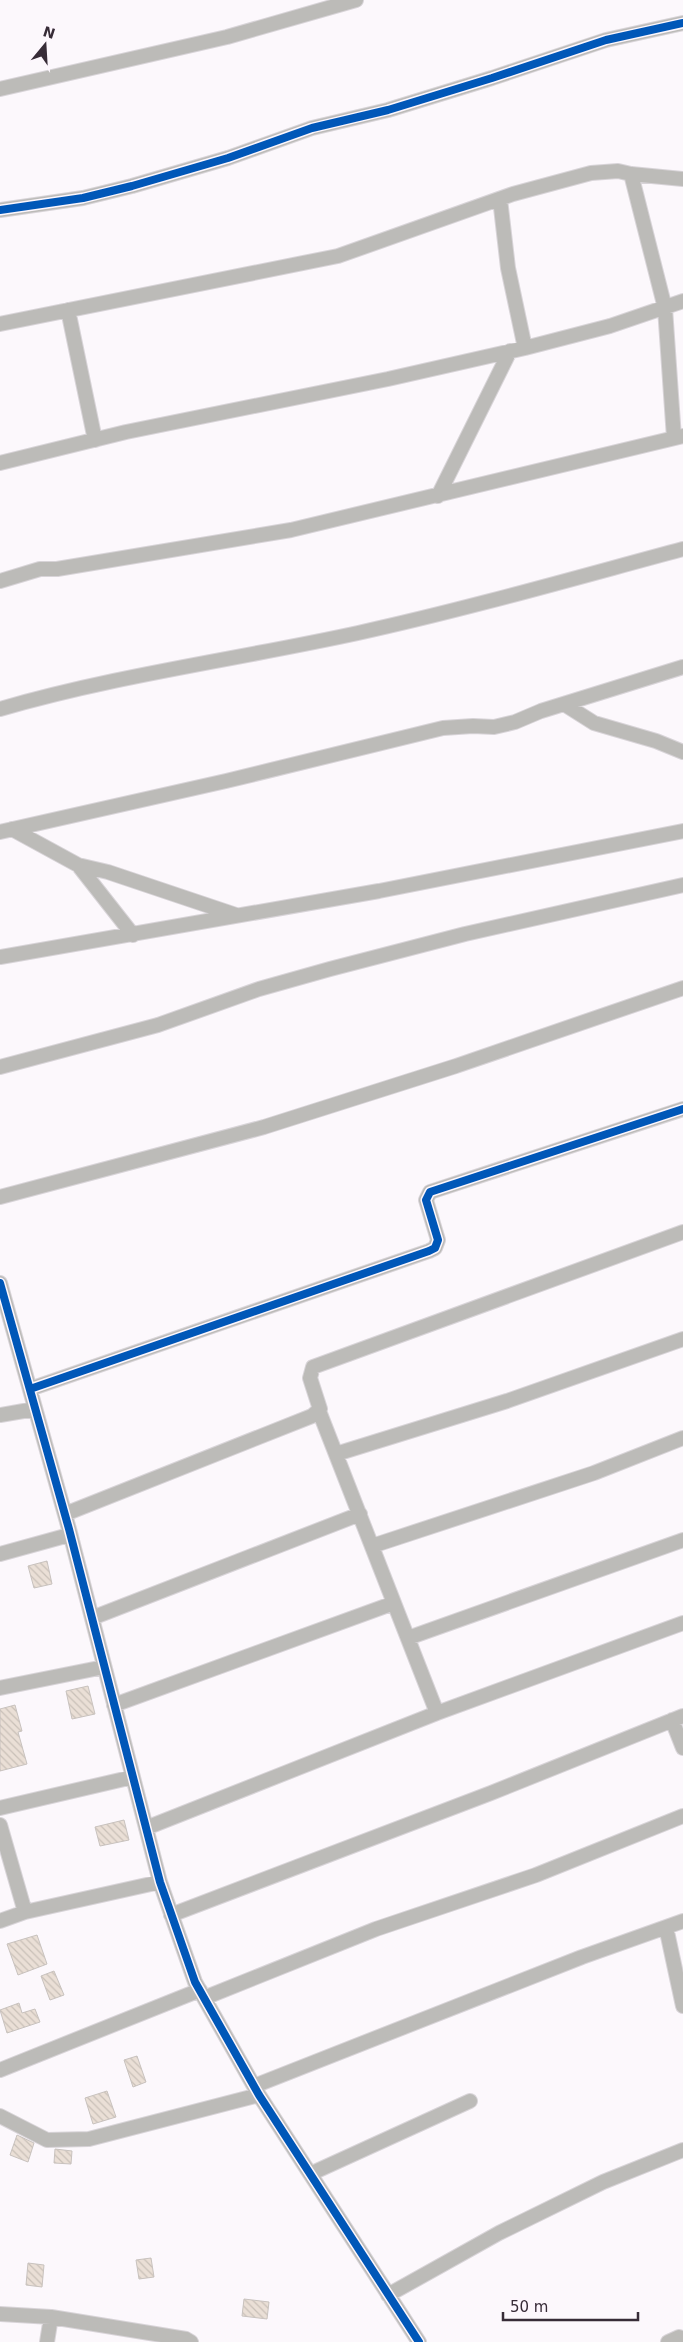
<svg xmlns="http://www.w3.org/2000/svg" width="683" height="2342" font-family="'DejaVu Sans',sans-serif">
	<defs>
		<pattern id="building-back-hatch" width="6" height="6" patternUnits="userSpaceOnUse" patternTransform="scale(1.25)"><rect width="6" height="6" fill="#eadfd6"/><path d="M-1 5l2 2M0 0l6 6M5-1l2 2" fill="none" stroke="#c9c0b8"/></pattern>
	</defs>
	<rect width="100%" height="100%" fill="#fcf8fc"/>
	<path fill="url(#building-back-hatch)" stroke="#c8c2be" d="M47,1561L52,1584L34,1588L28,1566Z
		M88,1686L95,1714L72,1719L66,1691Z
		M15,1705L22,1731L18,1732L27,1764L0,1771V1709Z
		M124,1820L129,1840L100,1846L95,1827Z
		M37,1935L47,1964L18,1975L7,1944Z
		M54,1971L64,1995L50,2000L41,1976Z
		M19,2003L22,2013L35,2009L40,2022L7,2033L0,2010Z
		M137,2056L146,2082L133,2087L124,2060Z
		M107,2091L116,2117L93,2124L85,2098Z
		M17,2135L34,2143L28,2162L10,2155Z
		M55,2149L72,2151L71,2164L54,2163Z
		M151,2258L154,2277L139,2279L136,2260Z
		M28,2263L44,2265L42,2287L26,2285Z
		M244,2299L269,2302L267,2319L242,2316Z"/>
	<g fill="none" stroke-linecap="round" stroke-linejoin="round">
		<defs>
			<path id="minor" d="M0,89L227,37L356,0
				M631,174L665,308L674,438
				M500,199L508,268L525,348
				M0,210L83,198L132,186L228,158L312,128L388,110L492,78L606,40L683,23
				M68,310L95,440
				M0,324L338,256L513,194L591,173L618,171L631,174L683,179
				M0,463L126,432L388,379L525,348L610,326L683,301
				M438,496L510,351
				M0,581L40,569H57L291,530L683,436
				M564,704L594,723L656,741L683,752
				M0,709C117,675 239,659 358,633C467,609 575,578 683,549
				M12,829L78,865L108,872L236,915
				M0,832L226,781L443,728L473,726L494,727L515,722L541,711L683,667
				M78,865L133,935
				M0,957L379,891L683,831
				M0,1067L158,1025L259,989L330,969L465,934L683,885
				M0,1197L264,1127L456,1066L683,988
				M0,1283L69,1529L160,1882L195,1982L259,2095L419,2342
				M30,1389L429,1251L435,1248L438,1240L426,1200L430,1192L683,1109
				M319,1411L437,1713
				M0,1415L35,1409
				M336,1454L507,1401L683,1339
				M65,1514L312,1416L320,1409L310,1378L313,1367L683,1232
				M372,1546L594,1473L683,1438
				M0,1554L69,1535
				M92,1618L360,1514
				M408,1638L683,1540
				M0,1688L104,1667
				M114,1705L394,1603
				M672,1720L683,1748
				M0,1808L133,1777
				M0,1825L25,1912
				M146,1828L437,1713L683,1623
				M171,1915L491,1793L683,1716
				M0,1921L25,1912L160,1882
				M666,1927L683,2006
				M204,1998L376,1929L536,1875L683,1816
				M0,2070L200,1990
				M254,2086L582,1957L683,1921
				M0,2116L47,2140L89,2139L259,2095
				M310,2174L470,2101
				M388,2295L499,2233L603,2182L683,2150
				M0,2314L51,2317L186,2339L191,2342
				M47,2342L51,2317
				M668,2342L679,2337"/>
		</defs>
		<use href="#minor" stroke="#d8d4d8" stroke-width="16"/>
		<use href="#minor" stroke="#bcbbb8" stroke-width="14"/>
		<defs>
			<path id="cycleway" d="M0,210L83,198L132,186L228,158L312,128L388,110L492,78L606,40L683,23
				M0,1283L69,1529L160,1882L195,1982L259,2095L419,2342
				M30,1389L429,1251L435,1248L438,1240L426,1200L430,1192L683,1109"/>
		</defs>
		<use href="#cycleway" stroke="#fdf7fd" stroke-width="11"/>
		<use href="#cycleway" stroke="#0057b8" stroke-width="8"/>
	</g>
	<g transform="translate(45 45) rotate(18)" stroke="#fdf7fd" stroke-width="4" paint-order="stroke">
	<path d="M0-4L9 19L0 12L-9 19Z" fill="#372c37"/>
	<text y="-8" font-size="14" font-weight="bold" text-anchor="middle" fill="#372c37">N</text>
	</g>
	<path d="M503 2312v8h135v-8" fill="none" stroke="#372c37" stroke-width="2.5"/>
	<text x="510" y="2312" font-size="15" fill="#372c37" stroke="#fdf7fd" stroke-width="4" paint-order="stroke">50 m</text>
</svg>
